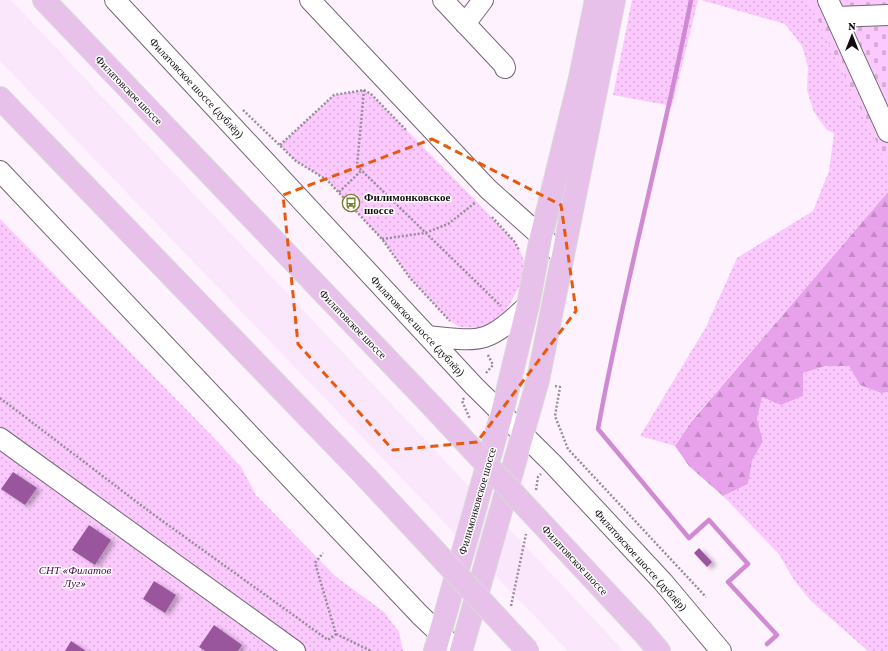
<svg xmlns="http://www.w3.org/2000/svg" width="888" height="651" font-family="'Crimson Pro',serif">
	<defs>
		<pattern id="grass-dots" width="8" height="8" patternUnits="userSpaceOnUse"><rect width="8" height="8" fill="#fbc9fd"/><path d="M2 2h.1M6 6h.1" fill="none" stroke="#d6abd8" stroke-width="1.8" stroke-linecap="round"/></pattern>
		<pattern id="forest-firs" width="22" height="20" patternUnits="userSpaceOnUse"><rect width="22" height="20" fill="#e8a1eb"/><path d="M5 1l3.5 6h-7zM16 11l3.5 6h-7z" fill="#c689c8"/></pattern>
		<pattern id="cemetery-stones" width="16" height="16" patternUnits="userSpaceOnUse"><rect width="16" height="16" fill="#fbc9fd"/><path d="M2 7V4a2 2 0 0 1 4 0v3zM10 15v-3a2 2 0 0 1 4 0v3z" fill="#d6abd8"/></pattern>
		<filter id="shadow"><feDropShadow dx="4.5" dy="2.5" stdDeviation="2" flood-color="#0004"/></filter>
	</defs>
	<rect width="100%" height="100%" fill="#fef2fe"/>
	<path fill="#fbe7fb" d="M0,0H11L624,651H568L0,61Z"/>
	<path fill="url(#grass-dots)" d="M632,0H698L672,106L613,95Z
		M701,0H808L888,166V192L691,421L675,446L640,436L706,327L737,258L813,211L829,171L834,133L827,130L814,112L807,90L808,67L802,46L785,24Z
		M364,90L371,94L476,201L514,241L520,251L524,261L520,285L506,311L494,323L479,328L459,327L450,321L410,278L382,239L327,180L296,161L280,145L334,95Z
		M0,219L216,440L241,467L256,495L335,576L384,612L399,632L403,651H0Z
		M827,366H849L860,385L881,393L888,392V651H868L810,600L794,580L779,554L723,496L748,484L752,461L763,441L757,419L762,396L781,405L803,396V373Z"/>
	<path fill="url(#forest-firs)" d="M888,192V392L881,393L860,385L849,366H826L803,373V396L781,405L762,397L757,419L763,441L752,461L748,484L723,496L689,466L675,446L691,422Z"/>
	<path fill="url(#cemetery-stones)" d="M808,0H888V166Z"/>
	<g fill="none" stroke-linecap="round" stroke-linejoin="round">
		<path stroke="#d08ad3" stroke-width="4.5" d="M691,0C663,144 624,285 598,429L689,538L709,520L748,564L728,582L777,635L767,644"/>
	</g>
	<path fill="#99579d" filter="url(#shadow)" d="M13,472L37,488L25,505L1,489Z
		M89,525L111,540L95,565L72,550Z
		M699,548L712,562L707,567L694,553Z
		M154,581L176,595L165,613L143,599Z
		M214,625L242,645L238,651H205L199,647Z
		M71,641L86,651H65Z"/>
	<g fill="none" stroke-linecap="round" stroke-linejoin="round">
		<defs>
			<path id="minor" d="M115,0L474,386L552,463L663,582L721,651
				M310,0L488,189L562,255
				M443,0L504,65L505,68
				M828,0L888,132
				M836,17L888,15
				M465,24L483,0
				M0,171L420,615L458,651
				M428,336C483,342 487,344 528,305
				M0,438L295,651"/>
			<path id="major" d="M44,0L432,406
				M0,98L367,478
				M642,631L659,651
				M435,651L502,413L528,305L541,237L580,78L596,0
				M461,651L538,380L614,0"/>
		</defs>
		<use href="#minor" stroke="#736773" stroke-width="22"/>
		<use href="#major" stroke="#d9d8d9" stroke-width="24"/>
		<path stroke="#978e97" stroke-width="2.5" stroke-dasharray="2 2" stroke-linecap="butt" d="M364,90L357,166L501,306
			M243,110L296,161L327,180L382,239L410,278L450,321
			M280,145L334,95L364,90L371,94L407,131
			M339,192L362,170
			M492,217L514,241L519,250
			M382,239L425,233L448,224L476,202
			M486,373L493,365L487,353
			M555,386L560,387L555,416L568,449L706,597
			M0,398L150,512L328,640L336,634L315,563L323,553
			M464,398L462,401L470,419
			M536,490L538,477L541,474
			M511,606L526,534
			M336,634L371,651"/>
		<use href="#minor" stroke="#fff" stroke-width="20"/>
		<use href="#major" stroke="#e8c1ea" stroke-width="22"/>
		<defs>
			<path id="major-bridge" d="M432,406L642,631
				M367,478L528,651"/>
		</defs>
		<use href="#major-bridge" stroke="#d9d8d9" stroke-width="24" stroke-linecap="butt"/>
		<use href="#major-bridge" stroke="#e8c1ea" stroke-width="22"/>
	</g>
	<path fill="none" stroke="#e8590c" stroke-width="3" stroke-dasharray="8 5" stroke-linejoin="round" d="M432,139L561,205L576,311L477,442L393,450L298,344L283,195Z"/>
	<defs>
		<symbol id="bus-ring" viewBox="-11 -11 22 22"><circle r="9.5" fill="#fff" stroke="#757e2a" stroke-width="1.5"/><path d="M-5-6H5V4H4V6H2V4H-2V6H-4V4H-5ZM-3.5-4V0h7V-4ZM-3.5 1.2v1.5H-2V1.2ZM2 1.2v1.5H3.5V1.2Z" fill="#757e2a"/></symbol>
	</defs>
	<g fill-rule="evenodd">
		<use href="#bus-ring" x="341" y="193" width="20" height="20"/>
	</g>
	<g text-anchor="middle" stroke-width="3" stroke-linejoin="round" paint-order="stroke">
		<g font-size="11" fill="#110c11" stroke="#fff">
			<text transform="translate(197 88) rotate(47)" y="4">Филатовское шоссе (дублёр)</text>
			<text transform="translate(129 90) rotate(46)" y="4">Филатовское шоссе</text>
			<text transform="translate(353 324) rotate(46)" y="4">Филатовское шоссе</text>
			<text transform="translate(418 326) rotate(47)" y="4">Филатовское шоссе (дублёр)</text>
			<text transform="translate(477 501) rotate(-74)" y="4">Филимонковское шоссе</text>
			<text transform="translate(575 560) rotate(47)" y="4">Филатовское шоссе</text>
			<text transform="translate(641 560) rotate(48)" y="4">Филатовское шоссе (дублёр)</text>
		</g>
		<g font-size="11" font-weight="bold" fill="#110c11" stroke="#fff" text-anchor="start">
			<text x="364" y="201">Филимонковское<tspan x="364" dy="13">шоссе</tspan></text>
		</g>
		<g font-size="11" font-style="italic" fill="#49084e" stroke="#fff">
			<text x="75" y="574">СНТ «Филатов<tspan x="75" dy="13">Луг»</tspan></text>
		</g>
	</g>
	<g transform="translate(852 36)" stroke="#ffffff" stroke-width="3" paint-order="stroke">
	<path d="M0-3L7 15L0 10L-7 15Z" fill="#110c11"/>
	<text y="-6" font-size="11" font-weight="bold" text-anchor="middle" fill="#110c11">N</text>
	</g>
</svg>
